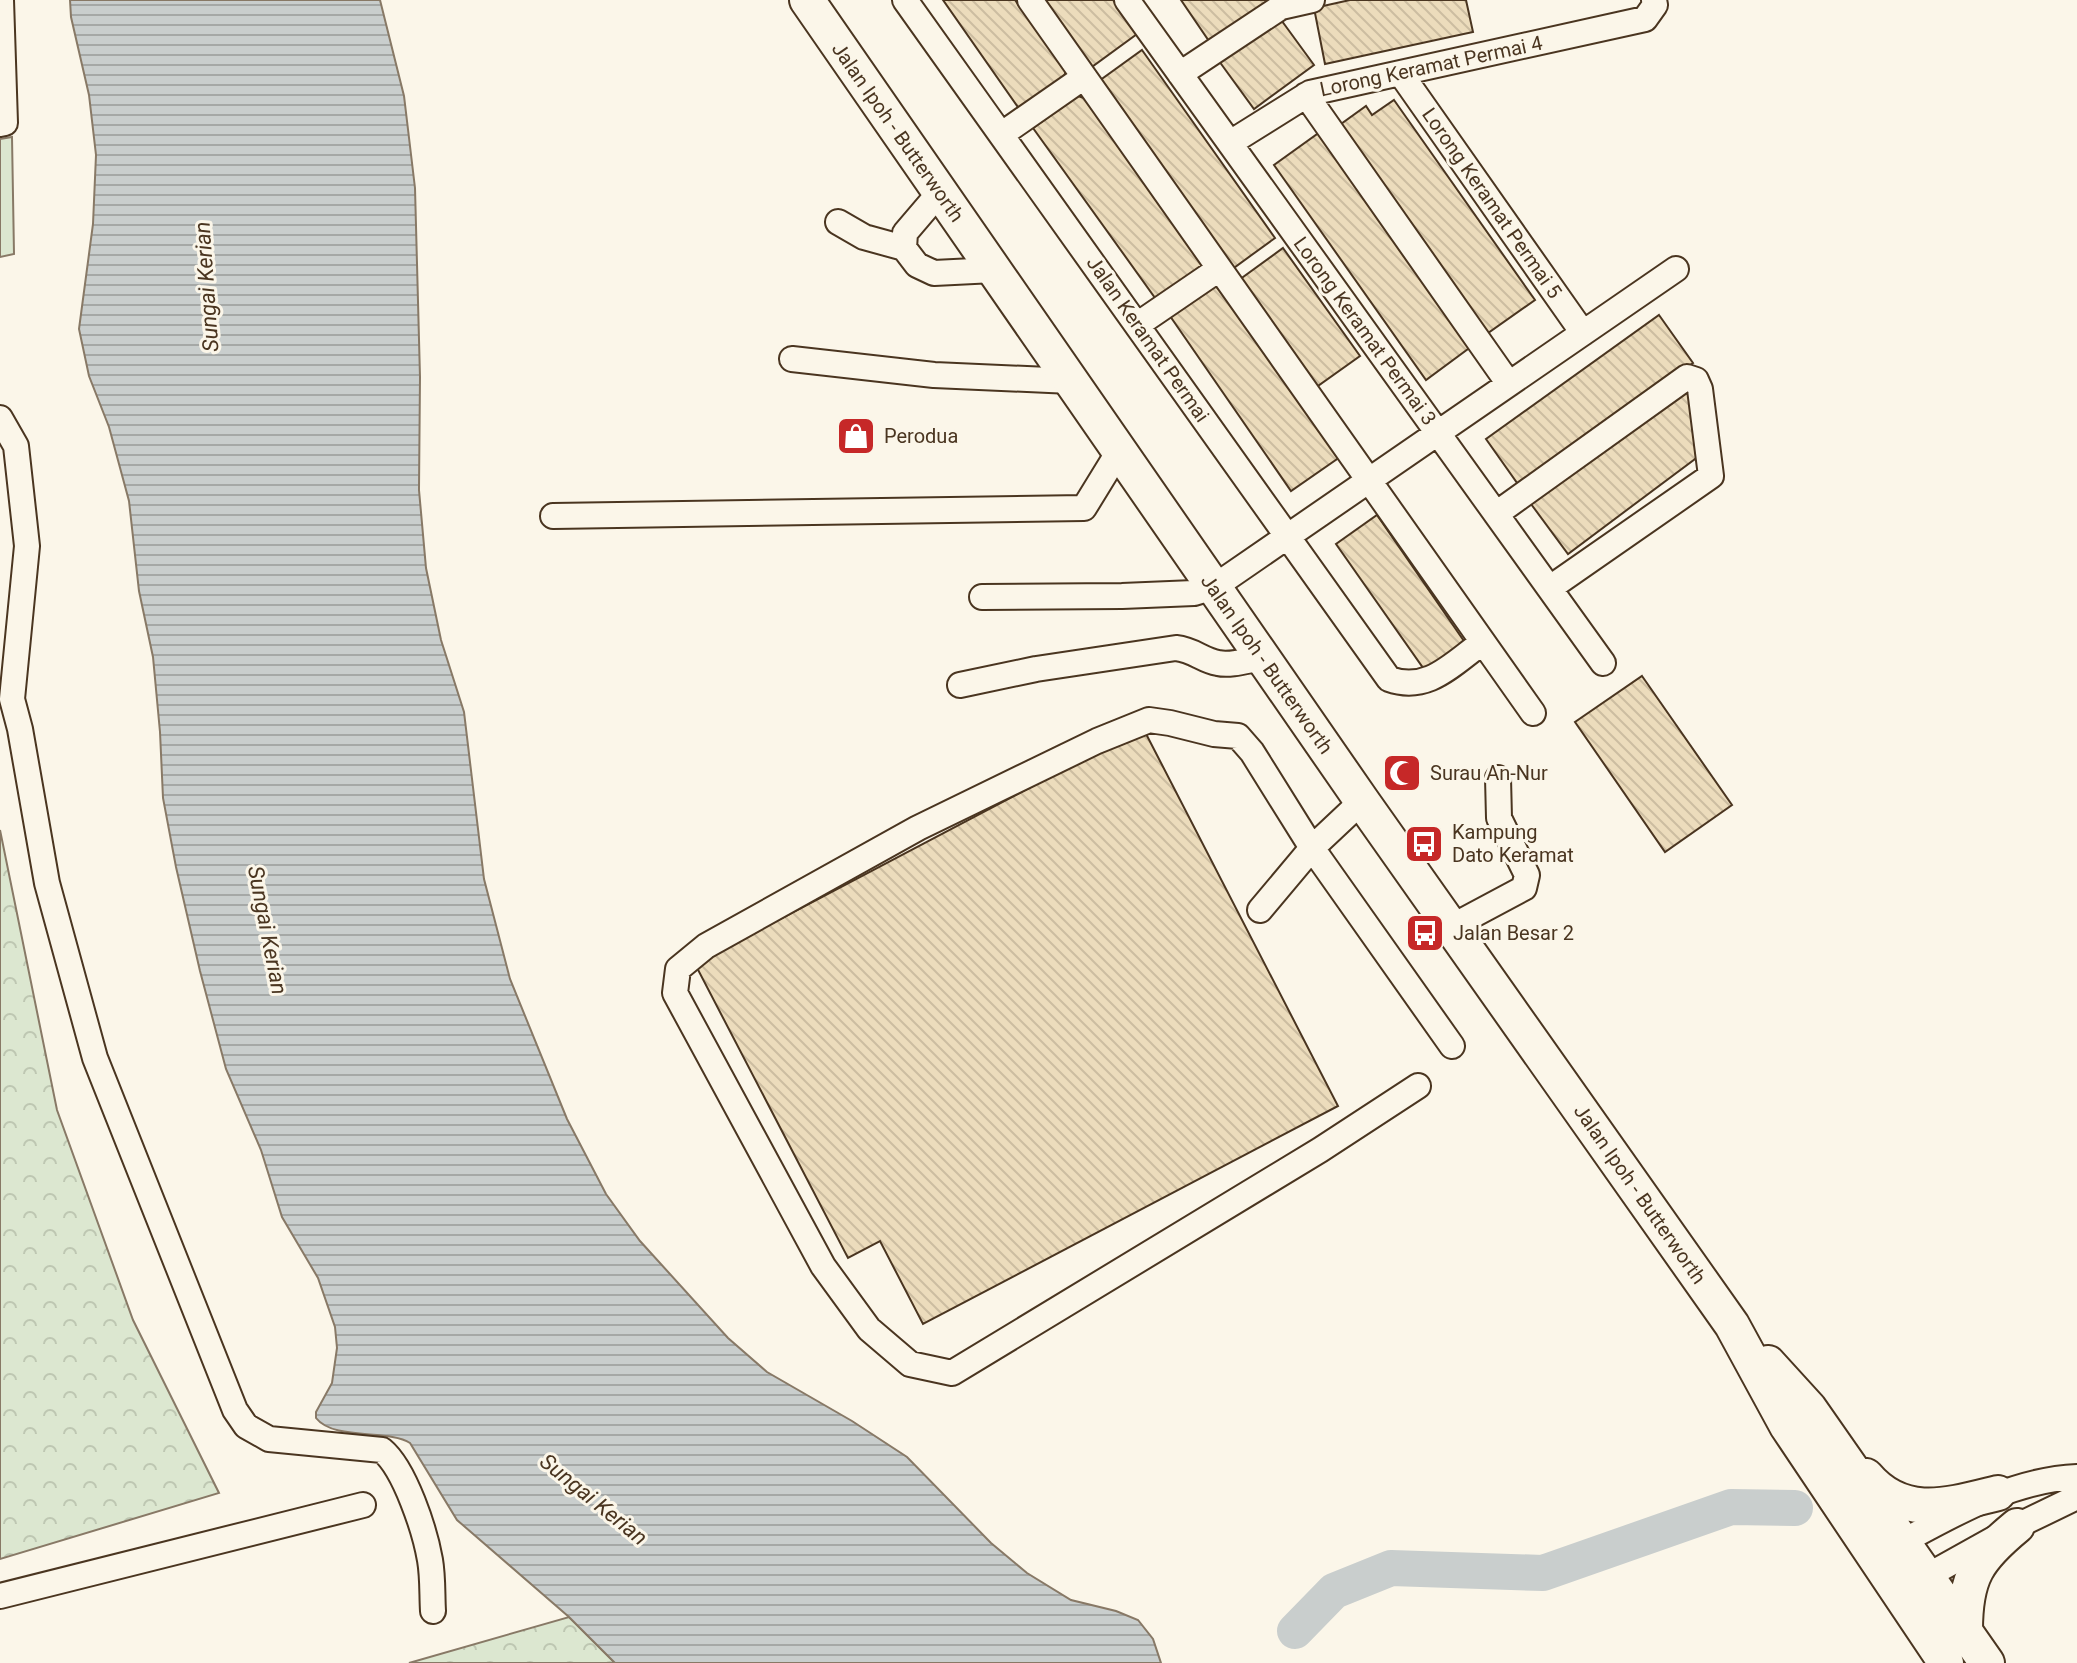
<svg xmlns="http://www.w3.org/2000/svg" width="2077" height="1663" font-family="Roboto,sans-serif">
	<defs>
		<pattern id="forest-crowns" width="20" height="18" patternUnits="userSpaceOnUse" patternTransform="scale(2)"><rect width="20" height="18" fill="#dce7d0"/><path d="M2 6a3 3 0 1 1 6 0M12 15a3 3 0 1 1 6 0" fill="none" stroke="#bec7b2"/></pattern>
		<pattern id="water-rules" width="6" height="5" patternUnits="userSpaceOnUse" patternTransform="scale(2)"><rect width="6" height="5" fill="#c9cecd"/><path d="M0 2.5h6" fill="none" stroke="#a5a8a6"/></pattern>
		<pattern id="building-back-hatch" width="6" height="6" patternUnits="userSpaceOnUse" patternTransform="scale(2)"><rect width="6" height="6" fill="#ecdcbc"/><path d="M-1 5l2 2M0 0l6 6M5-1l2 2" fill="none" stroke="#ccbda1"/></pattern>
	</defs>
	<rect width="100%" height="100%" fill="#fbf6e9"/>
	<path fill="#dce7d0" stroke="#887966" stroke-width="2" d="M12,137L14,254L0,257V139Z"/>
	<path fill="url(#forest-crowns)" stroke="#887966" stroke-width="2" d="M0,830L57,1110L133,1320L219,1493L0,1559Z
		M569,1617L615,1663H409Z"/>
	<path fill="url(#water-rules)" stroke="#887966" stroke-width="2" d="M70,0H380L404,96L415,188L420,377L419,490L426,568L441,640L464,712L484,879L510,979L567,1119L606,1194L640,1241L728,1338L767,1372L852,1421L907,1457L991,1543L1027,1573L1071,1600L1116,1611L1138,1620L1153,1639L1161,1663H615L569,1617L457,1520L410,1443C389,1429 334,1441 316,1418V1412L332,1383L337,1348L335,1327L318,1278L282,1217L261,1150L226,1069L200,971L176,867L163,798L160,732L153,657L139,591L129,501L109,427L89,376L79,329L93,224L96,155L89,95L71,17Z"/>
	<g fill="none" stroke-linecap="round" stroke-linejoin="round">
		<path stroke="#c9cecd" stroke-width="36" d="M1295,1631L1334,1591L1391,1568L1543,1573L1731,1507L1795,1508"/>
	</g>
	<path fill="url(#building-back-hatch)" stroke="#4a3520" stroke-width="2" d="M943,0H1015L1066,71L1063,79L1020,110Z
		M1040,0H1113L1137,34L1089,69Z
		M1181,0H1274L1211,44Z
		M1350,0H1466L1473,32L1325,64L1314,8Z
		M1279,17L1314,65L1254,109L1219,61Z
		M1142,50L1275,238L1231,270L1099,81Z
		M1078,96L1090,100L1203,260L1200,271L1158,302L1033,128Z
		M1394,100L1535,300L1488,333L1341,124L1366,106L1372,115Z
		M1320,132L1472,346L1426,380L1274,165Z
		M1283,248L1360,356L1315,388L1239,280Z
		M1212,286L1223,289L1340,457L1291,491L1170,316Z
		M1659,315L1693,363L1520,487L1486,439Z
		M1689,389L1699,456L1568,554L1531,504Z
		M1377,515L1466,644L1426,672L1336,544Z
		M1642,676L1732,805L1665,852L1575,722Z
		M1143,728L1338,1106L923,1324L880,1241L848,1258L695,964Z"/>
	<g fill="none" stroke-linecap="round" stroke-linejoin="round">
		<defs>
			<path id="minor" d="M905,0L1389,679C1428,693 1452,664 1483,642
				M1030,0L1533,713
				M1127,0L1603,663
				M1180,74L1281,7L1312,0
				M1401,74L1583,333
				M1306,95L1509,384
				M0,124L5,123L1,0
				M1002,134L1084,77
				M1230,143L1310,93L1645,19L1655,5L1654,0
				M940,192L905,233L904,248L917,265L934,273L994,270
				M838,222L864,237L904,248
				M1137,325L1219,269
				M792,359L934,375L1071,381
				M0,418L16,446L27,546L12,699L20,729L47,883L95,1058L235,1410L246,1426L269,1439L382,1450C405,1469 425,1531 430,1560C433,1577 432,1595 433,1611
				M1496,514L1687,377L1696,380L1700,389L1711,476L1550,588
				M553,516L1084,508L1119,451
				M982,597L1122,596L1194,593L1214,587L1676,269
				M960,685L1036,669L1176,648C1194,650 1202,660 1218,663C1231,666 1249,660 1263,658
				M1260,910L1312,848L1362,801
				M1451,927L1524,888L1527,875L1499,818L1498,778
				M1418,1086L1320,1150L952,1373L910,1364L869,1329L823,1266L675,993L678,969L706,946L918,828L1097,741L1149,720L1170,723L1214,734L1238,736L1252,752L1312,848L1452,1046
				M1889,1549C1949,1517 2008,1480 2077,1477
				M1913,1584L2017,1526L2077,1497
				M0,1596L363,1505"/>
			<path id="highway" d="M807,0L1362,801L1732,1325L1787,1426L1946,1663
				M1768,1363L1809,1408L1987,1663
				M1866,1476C1903,1520 1949,1505 1998,1493
				M1965,1630C1965,1577 1977,1559 2017,1526"/>
		</defs>
		<use href="#minor" stroke="#4a3520" stroke-width="28"/>
		<use href="#highway" stroke="#4a3520" stroke-width="38"/>
		<use href="#minor" stroke="#fbf6e9" stroke-width="24"/>
		<use href="#highway" stroke="#fbf6e9" stroke-width="34"/>
	</g>
	<defs>
		<symbol id="shop-square" viewBox="-11 -11 22 22"><rect x="-9" y="-9" width="18" height="18" rx="4" fill="#c62828" stroke="#fbf6e9"/><path d="M-5-2.5h2.3a2.7 3.5 0 0 1 5.4 0H5L5.5 6h-11ZM-1.5-2.5h3a1.5 2.3 0 0 0-3 0Z" fill="#fff"/></symbol>
		<symbol id="mosque-square" viewBox="-11 -11 22 22"><rect x="-9" y="-9" width="18" height="18" rx="4" fill="#c62828" stroke="#fbf6e9"/><path d="M3.5-4.9A6 6 0 1 0 3.5 4.9A5 5 0 1 1 3.5-4.9Z" fill="#fff"/></symbol>
		<symbol id="bus-square" viewBox="-11 -11 22 22"><rect x="-9" y="-9" width="18" height="18" rx="4" fill="#c62828" stroke="#fbf6e9"/><path d="M-5-6H5V4H4V6H2V4H-2V6H-4V4H-5ZM-3.5-4V0h7V-4ZM-3.5 1.2v1.5H-2V1.2ZM2 1.2v1.5H3.5V1.2Z" fill="#fff"/></symbol>
	</defs>
	<g fill-rule="evenodd">
		<use href="#shop-square" x="834" y="414" width="44" height="44"/>
		<use href="#mosque-square" x="1380" y="751" width="44" height="44"/>
		<use href="#bus-square" x="1402" y="822" width="44" height="44"/>
		<use href="#bus-square" x="1403" y="911" width="44" height="44"/>
	</g>
	<g text-anchor="middle" stroke-width="6" stroke-linejoin="round" paint-order="stroke">
		<g font-size="20" fill="#4a3520" stroke="#fbf6e9">
			<text transform="translate(1431 66) rotate(-12)" y="7">Lorong Keramat Permai 4</text>
			<text transform="translate(898 132) rotate(55)" y="7">Jalan Ipoh - Butterworth</text>
			<text transform="translate(1492 203) rotate(55)" y="7">Lorong Keramat Permai 5</text>
			<text transform="translate(1365 331) rotate(54)" y="7">Lorong Keramat Permai 3</text>
			<text transform="translate(1148 339) rotate(55)" y="7">Jalan Keramat Permai</text>
			<text transform="translate(1267 664) rotate(55)" y="7">Jalan Ipoh - Butterworth</text>
			<text transform="translate(1640 1194) rotate(55)" y="7">Jalan Ipoh - Butterworth</text>
		</g>
		<g font-size="20" fill="#4a3520" stroke="#fbf6e9" text-anchor="start">
			<text x="884" y="443">Perodua</text>
			<text x="1430" y="780">Surau An-Nur</text>
			<text x="1452" y="839">Kampung<tspan x="1452" dy="23">Dato Keramat</tspan></text>
			<text x="1453" y="940">Jalan Besar 2</text>
		</g>
		<g font-size="22" font-style="italic" fill="#4a3520" stroke="#fbf6e9">
			<text transform="translate(206 287) rotate(-94)" y="8">Sungai Kerian</text>
			<text transform="translate(268 930) rotate(79)" y="8">Sungai Kerian</text>
			<text transform="translate(594 1499) rotate(39)" y="8">Sungai Kerian</text>
		</g>
	</g>
</svg>
